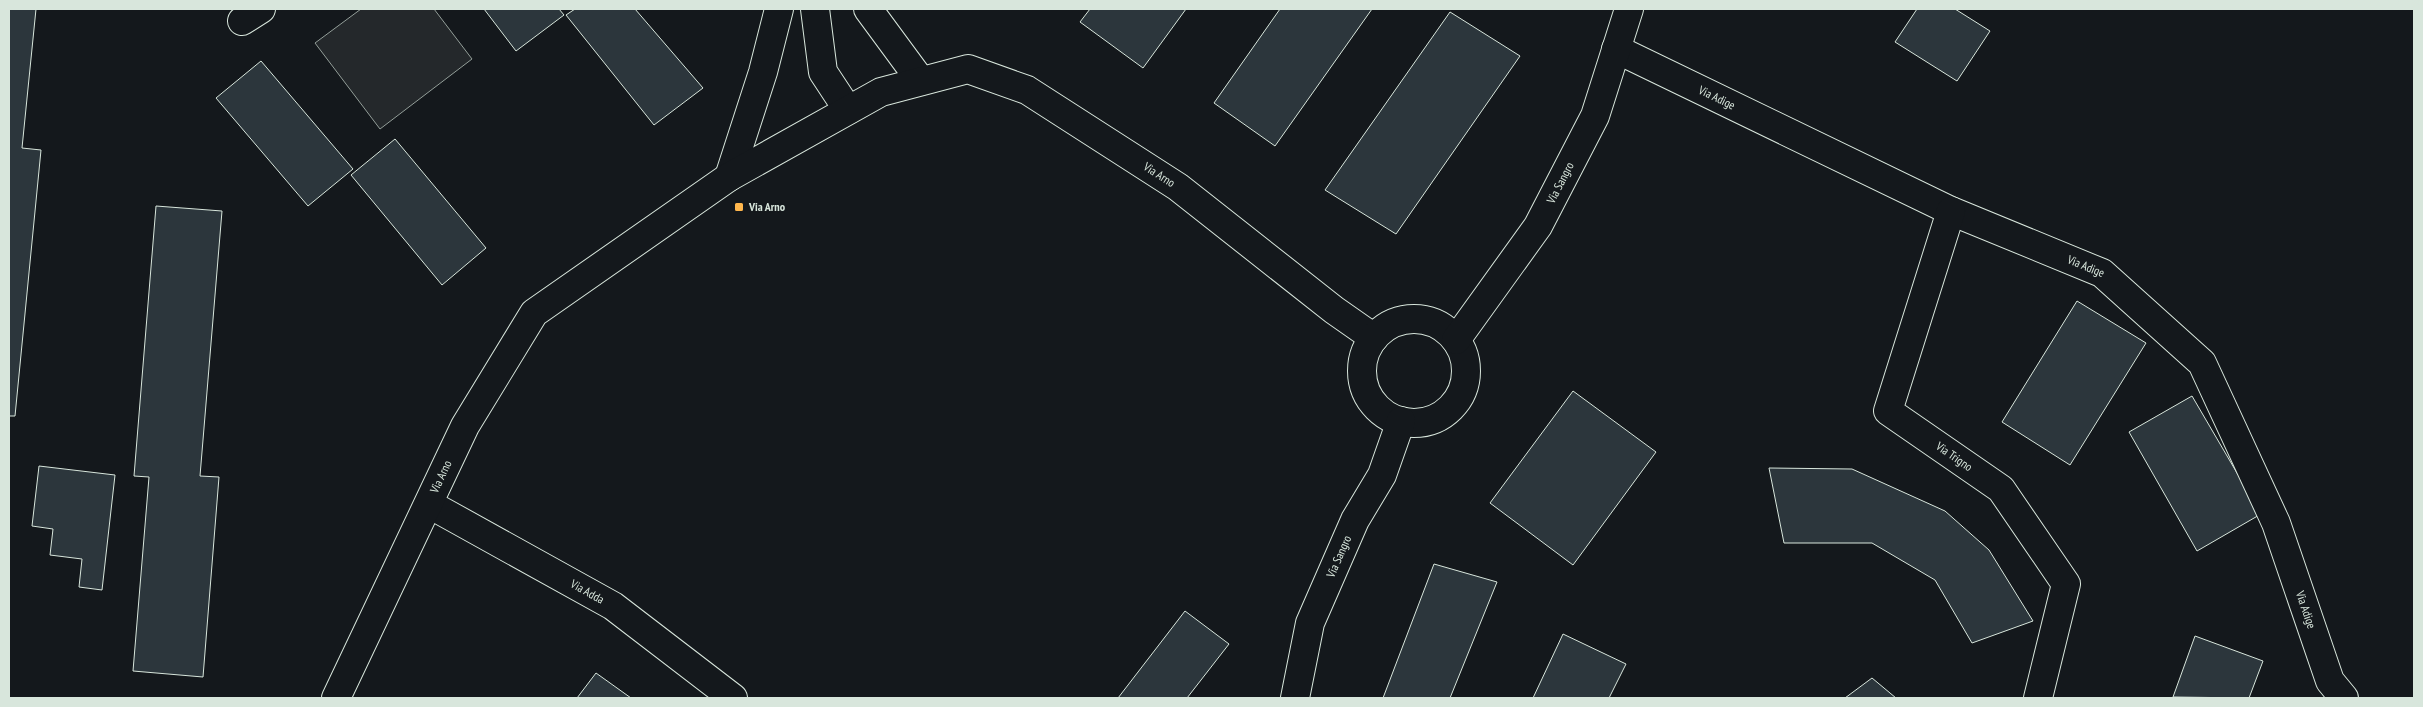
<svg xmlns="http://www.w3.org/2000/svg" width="2423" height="707" font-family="'PT Sans Narrow',sans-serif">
	<rect width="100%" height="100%" fill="#14181c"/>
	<path fill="#24282b" stroke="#939e99" d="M361,9H434L472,59L380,129L315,43Z"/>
	<path fill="#2c363c" stroke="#d8e6dc" d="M9,9H36L22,148L41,150L15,416H9Z
		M484,9H559L564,15L516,51Z
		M575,9H635L703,88L654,125L566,15Z
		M1090,9H1186L1143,68L1080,22Z
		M1280,9H1372L1275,146L1214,103Z
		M1917,9H1955L1990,31L1957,81L1895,42Z
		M1450,12L1520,56L1396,234L1325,190Z
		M261,61L353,169L308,206L216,98Z
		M395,139L486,248L442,285L351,175Z
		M156,206L222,211L200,476L219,477L203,677L133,671L149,477L134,476Z
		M2077,301L2146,343L2070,465L2002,422Z
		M1573,391L1656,452L1573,565L1490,503Z
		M2192,396L2261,514L2197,551L2129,432Z
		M39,466L115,475L102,590L79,587L82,559L50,555L53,529L32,526Z
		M1769,468L1852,469L1945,511L1989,550L2033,621L1972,643L1935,580L1872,543H1784Z
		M1434,564L1497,582L1450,698H1383Z
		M1185,611L1229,644L1187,698H1118Z
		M1563,634L1626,664L1609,698H1533Z
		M2195,636L2263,661L2249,698L2173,697Z
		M596,673L631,698H577Z
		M1872,678L1896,698H1845Z"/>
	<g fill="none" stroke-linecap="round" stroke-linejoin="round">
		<defs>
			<g id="street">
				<path d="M815,9L823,72L848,110"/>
				<path d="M868,9L921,81"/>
				<path d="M242,21L261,9"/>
				<path id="s1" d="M1616,49L1951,211L2102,273L2202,363L2276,523L2330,681L2344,698"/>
				<path d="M729,177L763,72L779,9"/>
				<path id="s2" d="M1951,211L1888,411L2001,489L2066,584L2038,698"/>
				<path id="s3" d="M429,504L613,606L733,698"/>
				<path id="s4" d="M336,698L465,426L534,313L729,177L881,92L968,69L1027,90L1178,187L1334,310L1374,338"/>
			</g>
			<g id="secondary">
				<circle cx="1414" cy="371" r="52"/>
				<path id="s5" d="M1456,340L1538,226L1595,116L1629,9"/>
				<path id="s6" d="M1295,698L1310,623L1355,520L1382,475L1401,421"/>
			</g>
		</defs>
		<use href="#street" stroke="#d8e6dc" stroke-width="30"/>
		<use href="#secondary" stroke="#d8e6dc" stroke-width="30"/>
		<use href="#street" stroke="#14181c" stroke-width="28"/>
		<use href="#secondary" stroke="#14181c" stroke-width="28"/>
	</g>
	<rect fill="#ffb74d" stroke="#14181c" stroke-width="2" x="734" y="202" width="10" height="10" rx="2.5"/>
	<g text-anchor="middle" stroke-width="4" stroke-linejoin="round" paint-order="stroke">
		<g font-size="12" fill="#d8e6dc" stroke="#14181c">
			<text dy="4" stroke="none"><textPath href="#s1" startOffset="112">Via Adige</textPath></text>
			<text dy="4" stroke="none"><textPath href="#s4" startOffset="1155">Via Arno</textPath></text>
			<text dy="4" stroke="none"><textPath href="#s5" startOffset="189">Via Sangro</textPath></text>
			<text dy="4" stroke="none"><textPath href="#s1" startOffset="518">Via Adige</textPath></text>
			<text dy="4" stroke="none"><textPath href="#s2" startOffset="290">Via Trigno</textPath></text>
			<text dy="4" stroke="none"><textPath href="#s4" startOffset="245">Via Arno</textPath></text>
			<text dy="4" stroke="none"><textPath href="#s6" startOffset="149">Via Sangro</textPath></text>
			<text dy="4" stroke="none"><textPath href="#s3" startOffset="181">Via Adda</textPath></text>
			<text dy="4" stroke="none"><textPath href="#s1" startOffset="938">Via Adige</textPath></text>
		</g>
		<g font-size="12" font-weight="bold" fill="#d8e6dc" stroke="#14181c" text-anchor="start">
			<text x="749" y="211">Via Arno</text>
		</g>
	</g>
	<rect width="2423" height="707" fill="none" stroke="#d8e6dc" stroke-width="20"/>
</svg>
